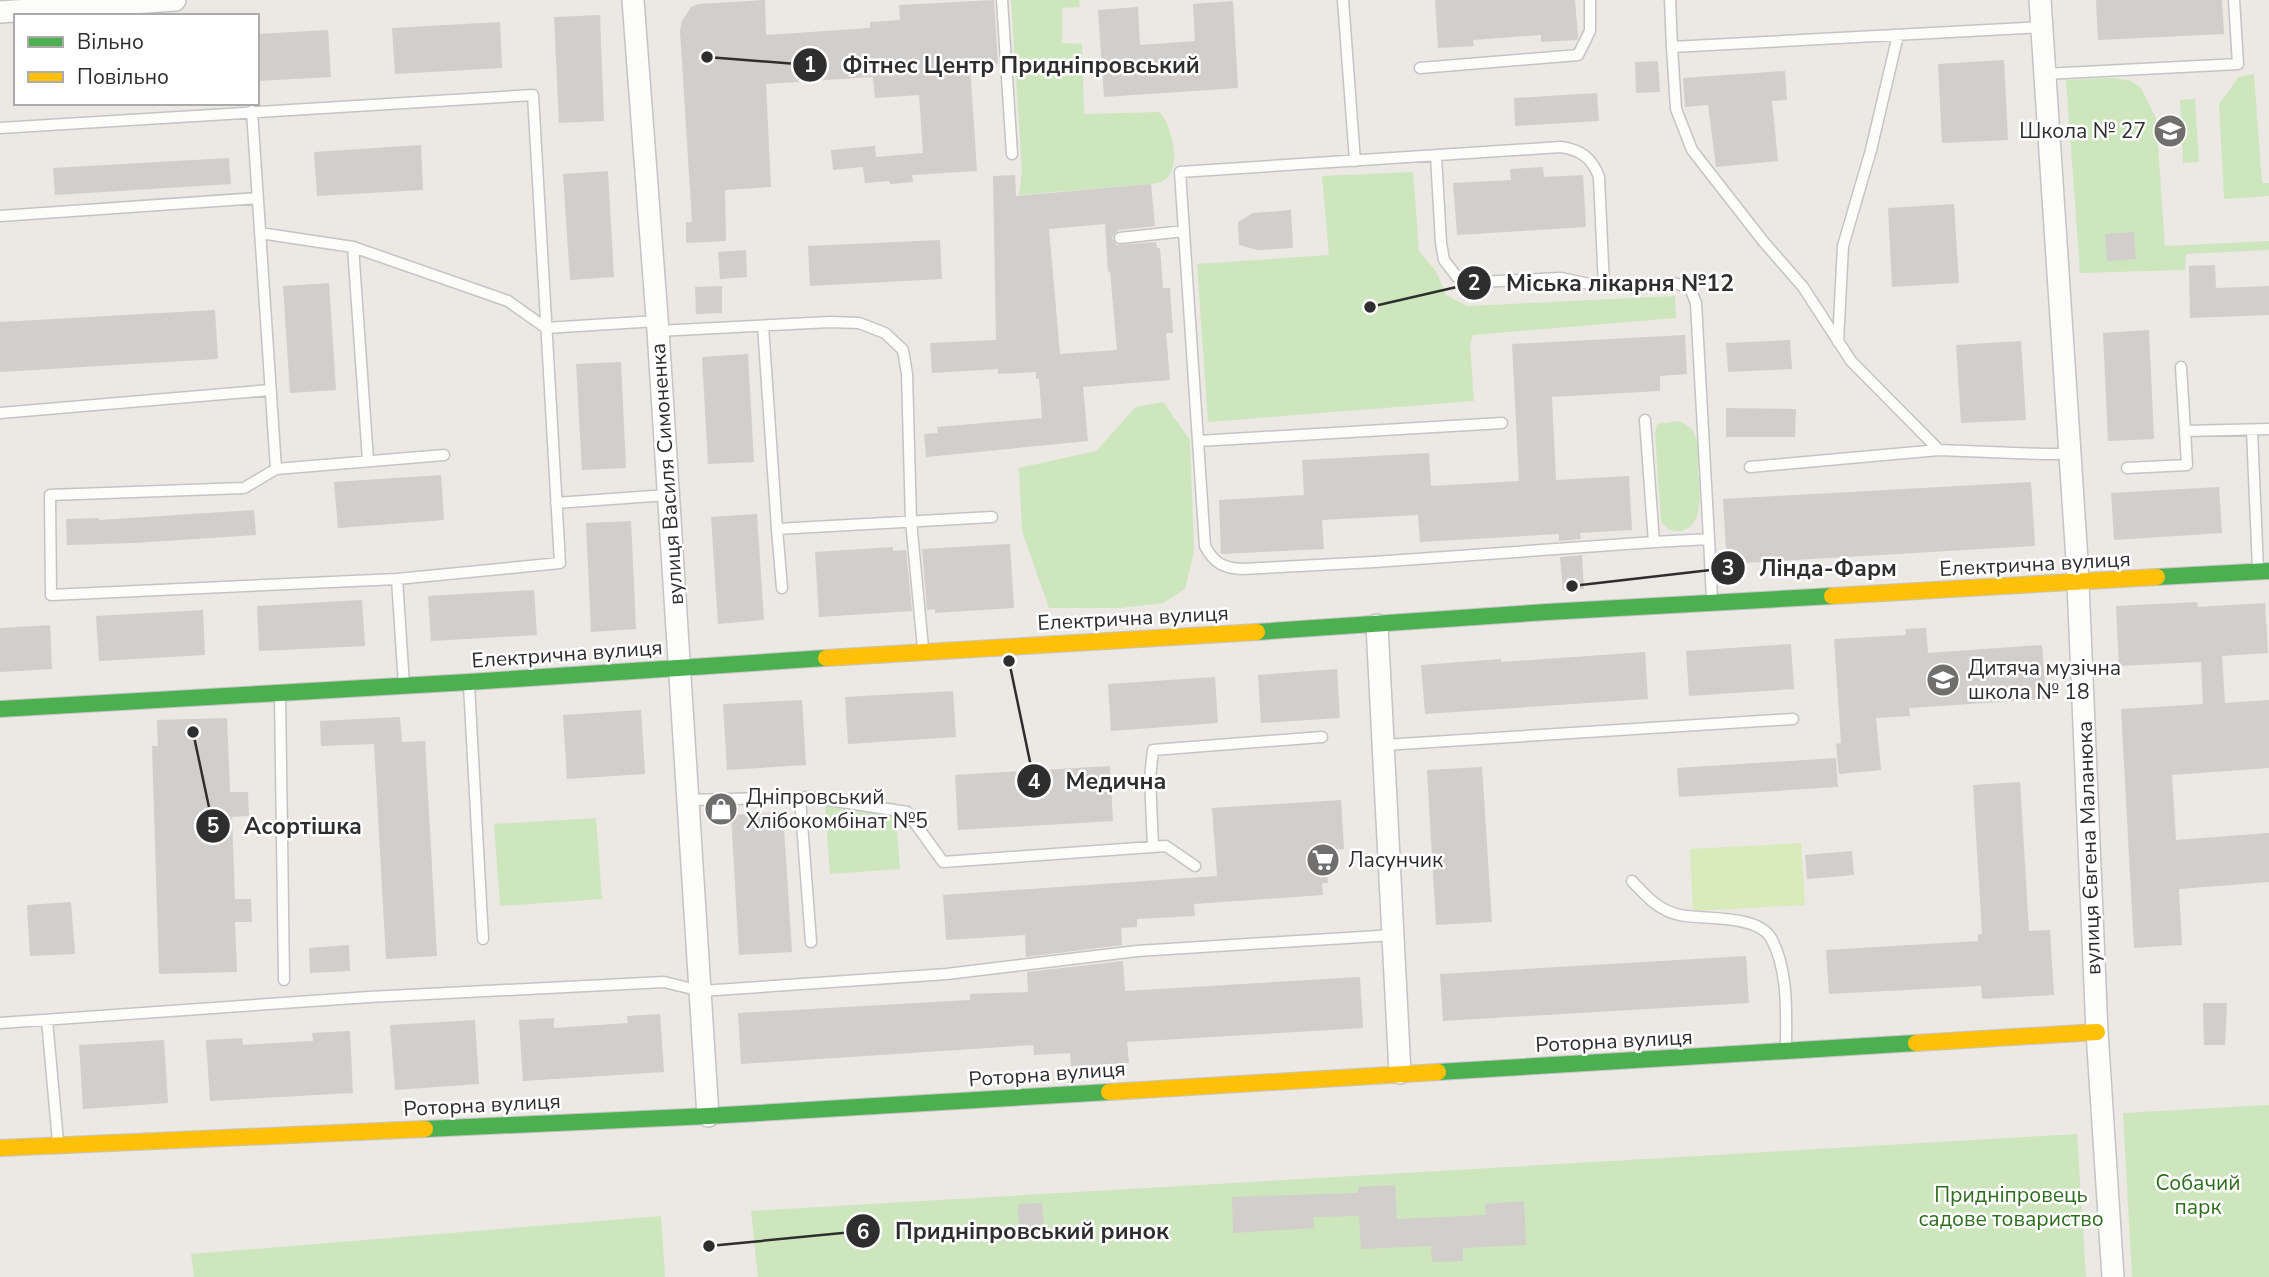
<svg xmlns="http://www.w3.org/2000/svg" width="2269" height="1277" font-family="'Nunito Sans',sans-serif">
	<rect width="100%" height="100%" fill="#ece8e4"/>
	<path fill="#cee6be" d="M1011,0H1079L1080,7L1062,8V43L1082,44L1084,114L1160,112C1171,125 1181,163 1168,177C1164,182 1158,183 1152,184L1019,195L1022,171Z
		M2254,74L2262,183H2269V196L2224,199L2219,104L2239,77Z
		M2114,78L2131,81L2141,88L2156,118L2165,246L2269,241V250L2186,254L2185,270L2080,273L2066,80Z
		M2195,99L2199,162L2183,163L2180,100Z
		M1413,172L1419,251L1436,271L1446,295L1467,306L1675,296L1676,318L1473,335L1470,345L1474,401L1208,422L1197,264L1329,255L1322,176Z
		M1163,402L1190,440L1194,551L1185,589L1163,603L1120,608H1049L1022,531L1019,468L1096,451L1136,407Z
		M1679,421C1686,425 1692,427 1695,435C1700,444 1698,458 1698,468C1699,486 1706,528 1680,531C1671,532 1666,528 1661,522L1655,434L1657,424Z
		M895,802L900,869L830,874L825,806Z
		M596,818L602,899L500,906L494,824Z
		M2269,1105V1277H2132L2123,1113Z
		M2077,1134L2086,1277H758L751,1211Z
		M661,1216L665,1277H194L191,1254Z"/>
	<path fill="#d9eabb" d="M1801,843L1805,905L1693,911L1690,849Z"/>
	<path fill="#d1cecb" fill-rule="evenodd" d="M765,0L766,35L870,28V22L900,20L899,5L994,0L998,64L970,66L977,171L912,175L913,182L890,184L889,181L865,183L863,167L833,170L831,150L875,146L876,157L923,153L919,95L875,98L873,77L766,84L771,187L725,190L726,241L686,243V222H692L680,30L682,21L691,7L699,4Z
		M1435,0H1575L1578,38L1577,40L1541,42V35L1473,40L1474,46L1438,48Z
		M2096,0H2222L2224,34L2098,40Z
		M1233,1L1238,88L1104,97L1098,10L1138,7L1140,45L1195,41L1193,4Z
		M600,15L604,121L559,123L554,17Z
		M500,22L502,68L395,74L392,28Z
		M328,30L331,77L257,81V34Z
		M2004,60L2008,140L1942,143L1938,64Z
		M1658,61L1660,92L1636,93L1635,62Z
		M1785,71L1787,100L1772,101L1778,161L1716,167L1708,105L1685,107L1683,78Z
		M1597,93L1599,121L1515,126L1514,98Z
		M421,145L423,190L317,196L314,152Z
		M229,158L231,184L55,195L53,168Z
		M1543,167L1544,177L1583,175L1586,227L1457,235L1453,183L1511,180L1510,169Z
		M608,171L614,277L570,280L563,174Z
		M1015,175L1016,196L1151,184L1155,226L1118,230L1112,238L1117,245L1156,242L1157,248H1160L1163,288H1170L1173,333H1166L1170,380L1083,387L1088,441L926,457L924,434L938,433L937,427L1042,418L1039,379H1036V372L998,374V369L932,373L930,343L996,340L993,176ZM1105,224L1108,272L1110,271L1117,350L1060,354L1049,229Z
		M1954,204L1959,283L1892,287L1888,208Z
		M1291,210L1293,248L1258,250L1239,245L1238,222L1253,213Z
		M2134,232L2136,259L2107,261L2105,234Z
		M940,240L942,279L810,286L808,246Z
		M746,250L747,277L720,279L718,252Z
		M2215,265L2216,288L2269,286V315L2190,318L2189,266Z
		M329,283L336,390L290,393L283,286Z
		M722,286V313L696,314L695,287Z
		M215,310L218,359L0,372V322Z
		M2149,330L2154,439L2108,441L2103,333Z
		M1685,335L1687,374L1660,376V391L1552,397L1556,480L1629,476L1632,530L1580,533L1581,539L1559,541V534L1420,542L1418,515L1322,520L1324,549L1221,554L1219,500L1304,495L1302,460L1429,453L1431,486L1519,481L1512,344Z
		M1790,340L1792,369L1728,372L1726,343Z
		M2021,341L2026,420L1961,423L1956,345Z
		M748,354L754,462L708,464L702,357Z
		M621,362L626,468L582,470L576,364Z
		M1726,408L1796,409L1795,437H1726Z
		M441,475L444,520L338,528L334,482Z
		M2031,482L2035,546L1727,564L1723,499Z
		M2219,487L2222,533L2114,540L2111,493Z
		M254,510L256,535L135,543L67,545L66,519L99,518V520Z
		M757,514L764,620L718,624L711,517Z
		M631,521L636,629L591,632L586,523Z
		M1010,544L1014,608L935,613V609L927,610L922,549Z
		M893,547V551L906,550L912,611L819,617L815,552Z
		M1582,555L1584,589L1563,591L1560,557Z
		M534,590L537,635L431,641L428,596Z
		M362,600L365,646L259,651L257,606Z
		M2197,602L2198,607L2265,603L2268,653L2222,656L2225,703L2269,700V768L2172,775L2176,840L2269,833V882L2179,889L2182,945L2134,948L2121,709L2203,704L2201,662L2119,666L2116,606Z
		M203,610L205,655L99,661L96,616Z
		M50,625L52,669L0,672V628Z
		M1926,628L1928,653L2042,645L2046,699L1909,708L1910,716L1876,718L1881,770L1839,774L1836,744L1841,743L1834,639L1906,635L1905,629Z
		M1791,644L1794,689L1689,696L1686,651Z
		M1645,652L1648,699L1425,714L1421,665L1501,659V662Z
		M1337,669L1340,718L1261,723L1258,675Z
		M1215,677L1218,723L1111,731L1108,684Z
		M953,691L956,737L848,744L845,697Z
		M802,700L806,765L727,770L723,704Z
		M641,710L645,774L567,779L563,715Z
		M400,717L402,742L425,741L437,956L386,959L374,744L321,746L320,721Z
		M227,718L230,792H248L249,816L232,817L235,899H251L252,922H235L237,972L159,974L152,746H158L157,720Z
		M1836,758L1838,787L1679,797L1677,768Z
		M1110,766L1113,821L958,830L955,775Z
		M1482,767L1492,922L1436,925L1427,770Z
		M2020,782L2029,931L2050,930L2054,995L1982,999L1981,986L1829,994L1826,950L1978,941V934H1982L1973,785Z
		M1341,800L1344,849L1326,850L1328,883H1322L1323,895L1194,904L1195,916L1137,919V927L1121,928L1122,945L1026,957L1025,935L946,940L943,895L1217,876L1212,808Z
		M783,812L792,952L739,955L731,815Z
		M1852,851L1854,875L1807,879L1805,855Z
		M71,902L75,954L30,956L27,905Z
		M349,945L350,971L310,973L309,948Z
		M1746,956L1749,1003L1443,1021L1440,974Z
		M1123,961L1125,991L1360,977L1363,1028L1127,1042L1129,1063L1071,1066L1070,1053L1034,1055L1033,1045L741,1064L738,1013L970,1000V994L1028,992L1027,972Z
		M2203,1003H2227L2225,1045H2204Z
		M660,1014L664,1072L523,1081L519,1020L554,1018V1028L628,1023L627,1016Z
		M475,1020L479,1084L395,1090L390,1025Z
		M350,1031L353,1093L210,1101L206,1040L242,1038L243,1045L313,1041L312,1033Z
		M164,1040L168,1103L83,1109L79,1045Z
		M1395,1185L1397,1219L1486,1215L1485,1204L1524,1201L1526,1245L1463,1248V1261L1432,1262L1431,1246L1361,1249L1359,1216L1313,1217L1314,1228L1233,1233L1232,1197L1358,1193V1187Z
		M1042,1203L1044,1232L1019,1234L1018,1204Z"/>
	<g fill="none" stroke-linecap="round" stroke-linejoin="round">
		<defs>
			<path id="lane" d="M1002,0L1012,154
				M1343,0L1355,161
				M1670,0L1672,47L2042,27
				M1672,47L1676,109L1692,150L1763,241L1803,287L1851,361L1939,450
				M1420,68L1578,55L1590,31V0
				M2045,74L2238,64L2234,0
				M252,111L276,469L244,488L50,495L51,595L397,579L404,685
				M0,128L533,95L560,563L397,579
				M1436,156L1441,243L1444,260L1457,277L1478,282L1561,278L1604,287L1674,283L1690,288L1696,303L1709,539
				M0,216L258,198
				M260,233L353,247L508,301L546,328L657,321
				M1120,238L1184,231
				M353,247L368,460
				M1604,287L1599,177C1592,158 1581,150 1561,147L1180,172L1205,546C1214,563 1223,568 1242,569L1374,562L1654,542L1645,420
				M763,326L777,529L992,517
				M658,331L830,322L859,323L885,333L903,350L907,374L911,521L923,648
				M1838,342L1843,246L1871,150L1898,35
				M2181,367L2185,431L2269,429
				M0,413L270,390
				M2252,430L2258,569
				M1198,441L1502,423
				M1750,467L1939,450L2043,454H2071
				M2127,468L2187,465L2185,431
				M276,469L444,455
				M556,503L667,495
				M777,529L782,588
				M1654,542L1709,539L1712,600
				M469,685L483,939
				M280,695L284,980
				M1384,745L1793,719
				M800,797L811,942
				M689,800L809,797L907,812L943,862L1166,846L1195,866
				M1153,847L1150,778L1153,750L1322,737
				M1632,881C1646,896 1659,911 1680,915C1703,920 1757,914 1771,938C1789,971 1786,1014 1786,1050
				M47,1020L58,1142
				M0,1023L369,997L664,982L701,991L947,974L1137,951L1394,935"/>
			<path id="street" d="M633,0L658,331L708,1116
				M2040,0L2077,560L2097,1032L2113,1277
				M0,12L175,0
				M1377,625L1400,1073"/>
			<path id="fast" d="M2157,577L2269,571
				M1257,632L1547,612L1832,596
				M0,709L469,682L826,658
				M1438,1072L1916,1043
				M425,1129L708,1116L1109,1092"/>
			<path id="slow" d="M1832,596L2157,577
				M826,658L1257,632
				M1916,1043L2097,1032
				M1109,1092L1438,1072
				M0,1148L425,1129"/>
		</defs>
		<use href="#lane" stroke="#c5c4c5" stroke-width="13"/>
		<use href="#street" stroke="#c5c4c5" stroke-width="24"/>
		<use href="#fast" stroke="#c5c4c5" stroke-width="18"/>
		<use href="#slow" stroke="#c5c4c5" stroke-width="18"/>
		<use href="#lane" stroke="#fcfcfb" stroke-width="10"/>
		<use href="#street" stroke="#fcfcfb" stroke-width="21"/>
		<use href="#fast" stroke="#4caf50" stroke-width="16"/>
		<use href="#slow" stroke="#ffc107" stroke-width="16"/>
	</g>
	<defs>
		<symbol id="school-disc" viewBox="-11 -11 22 22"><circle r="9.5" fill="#706f6e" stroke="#fff"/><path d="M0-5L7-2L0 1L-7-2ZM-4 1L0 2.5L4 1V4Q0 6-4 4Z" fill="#fff"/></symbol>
		<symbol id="shop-disc" viewBox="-11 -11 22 22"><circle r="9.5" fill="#706f6e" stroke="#fff"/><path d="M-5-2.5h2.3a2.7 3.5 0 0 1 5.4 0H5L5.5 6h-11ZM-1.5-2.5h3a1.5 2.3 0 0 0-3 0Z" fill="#fff"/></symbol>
		<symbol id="supermarket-disc" viewBox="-11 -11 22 22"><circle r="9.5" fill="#706f6e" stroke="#fff"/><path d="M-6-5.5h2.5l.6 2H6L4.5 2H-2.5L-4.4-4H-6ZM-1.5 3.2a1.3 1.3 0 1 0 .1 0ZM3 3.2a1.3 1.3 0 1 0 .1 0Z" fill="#fff"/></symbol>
	</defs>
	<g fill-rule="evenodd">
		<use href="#school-disc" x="2151" y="112" width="38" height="38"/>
		<use href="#school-disc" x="1924" y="661" width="38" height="38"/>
		<use href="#shop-disc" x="702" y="790" width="38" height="38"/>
		<use href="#supermarket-disc" x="1304" y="841" width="38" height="38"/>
	</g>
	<g text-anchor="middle" stroke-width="5" stroke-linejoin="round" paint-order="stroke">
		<g font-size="21" fill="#2e2e2e" stroke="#fff" text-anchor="start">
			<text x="2146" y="138" text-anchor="end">Школа № 27</text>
			<text x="1968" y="675">Дитяча музічна<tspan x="1968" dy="24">школа № 18</tspan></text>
			<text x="746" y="804">Дніпровський<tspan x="746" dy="24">Хлібокомбінат №5</tspan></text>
			<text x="1348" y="867">Ласунчик</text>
		</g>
		<g font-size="21" fill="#2e2e2e" stroke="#fff">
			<text transform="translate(667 474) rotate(-94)" y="7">вулиця Василя Симоненка</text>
			<text transform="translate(2035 564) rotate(-3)" y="7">Електрична вулиця</text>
			<text transform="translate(1133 618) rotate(-3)" y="7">Електрична вулиця</text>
			<text transform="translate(567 654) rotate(-4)" y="7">Електрична вулиця</text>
			<text transform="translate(2089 848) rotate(-92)" y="7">вулиця Євгена Маланюка</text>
			<text transform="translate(1614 1041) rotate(-3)" y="7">Роторна вулиця</text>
			<text transform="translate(1047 1074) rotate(-4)" y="7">Роторна вулиця</text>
			<text transform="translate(482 1105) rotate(-3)" y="7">Роторна вулиця</text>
		</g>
		<g font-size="21" fill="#2c6e1b" stroke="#fff">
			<text x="2198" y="1190">Собачий<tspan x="2198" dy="24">парк</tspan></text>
			<text x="2011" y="1202">Придніпровець<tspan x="2011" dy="24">садове товариство</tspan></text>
		</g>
	</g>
	<path fill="none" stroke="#2e2e2e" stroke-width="2.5" d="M707 57L810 65M1370 307L1474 283M1572 586L1728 568M1009 661L1034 781M193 732L213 826M709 1246L863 1231"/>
	<g fill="#2e2e2e" stroke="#fff" stroke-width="2.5">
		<circle cx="707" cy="57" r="7"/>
		<circle cx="1370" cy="307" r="7"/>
		<circle cx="1572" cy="586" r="7"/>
		<circle cx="1009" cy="661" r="7"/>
		<circle cx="193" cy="732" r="7"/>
		<circle cx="709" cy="1246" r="7"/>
		<circle cx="810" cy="65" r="18"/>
		<circle cx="1474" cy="283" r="18"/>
		<circle cx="1728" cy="568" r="18"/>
		<circle cx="1034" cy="781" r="18"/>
		<circle cx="213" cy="826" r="18"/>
		<circle cx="863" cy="1231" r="18"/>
	</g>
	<g font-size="21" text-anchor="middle" font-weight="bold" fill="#fff">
		<text x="810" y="72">1</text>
		<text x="1474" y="290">2</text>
		<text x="1728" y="575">3</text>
		<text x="1034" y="789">4</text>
		<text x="213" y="833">5</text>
		<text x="863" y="1239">6</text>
	</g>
	<g font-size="23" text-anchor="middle" font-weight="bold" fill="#2e2e2e" stroke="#fff" stroke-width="5" stroke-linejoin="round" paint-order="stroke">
		<text x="1021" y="73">Фітнес Центр Придніпровський</text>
		<text x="1620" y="291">Міська лікарня №12</text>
		<text x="1828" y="576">Лінда-Фарм</text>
		<text x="1116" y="789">Медична</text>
		<text x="303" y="834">Асортішка</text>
		<text x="1032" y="1239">Придніпровський ринок</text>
	</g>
	<rect x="14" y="14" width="245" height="91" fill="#ffffff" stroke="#ababab" stroke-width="2"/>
	<rect x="28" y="37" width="35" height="10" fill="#4caf50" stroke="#ababab" stroke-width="2"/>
	<text x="77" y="49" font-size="21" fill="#2e2e2e">Вільно</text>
	<rect x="28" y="72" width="35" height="10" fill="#ffc107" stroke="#ababab" stroke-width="2"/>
	<text x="77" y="84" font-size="21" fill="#2e2e2e">Повільно</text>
</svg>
